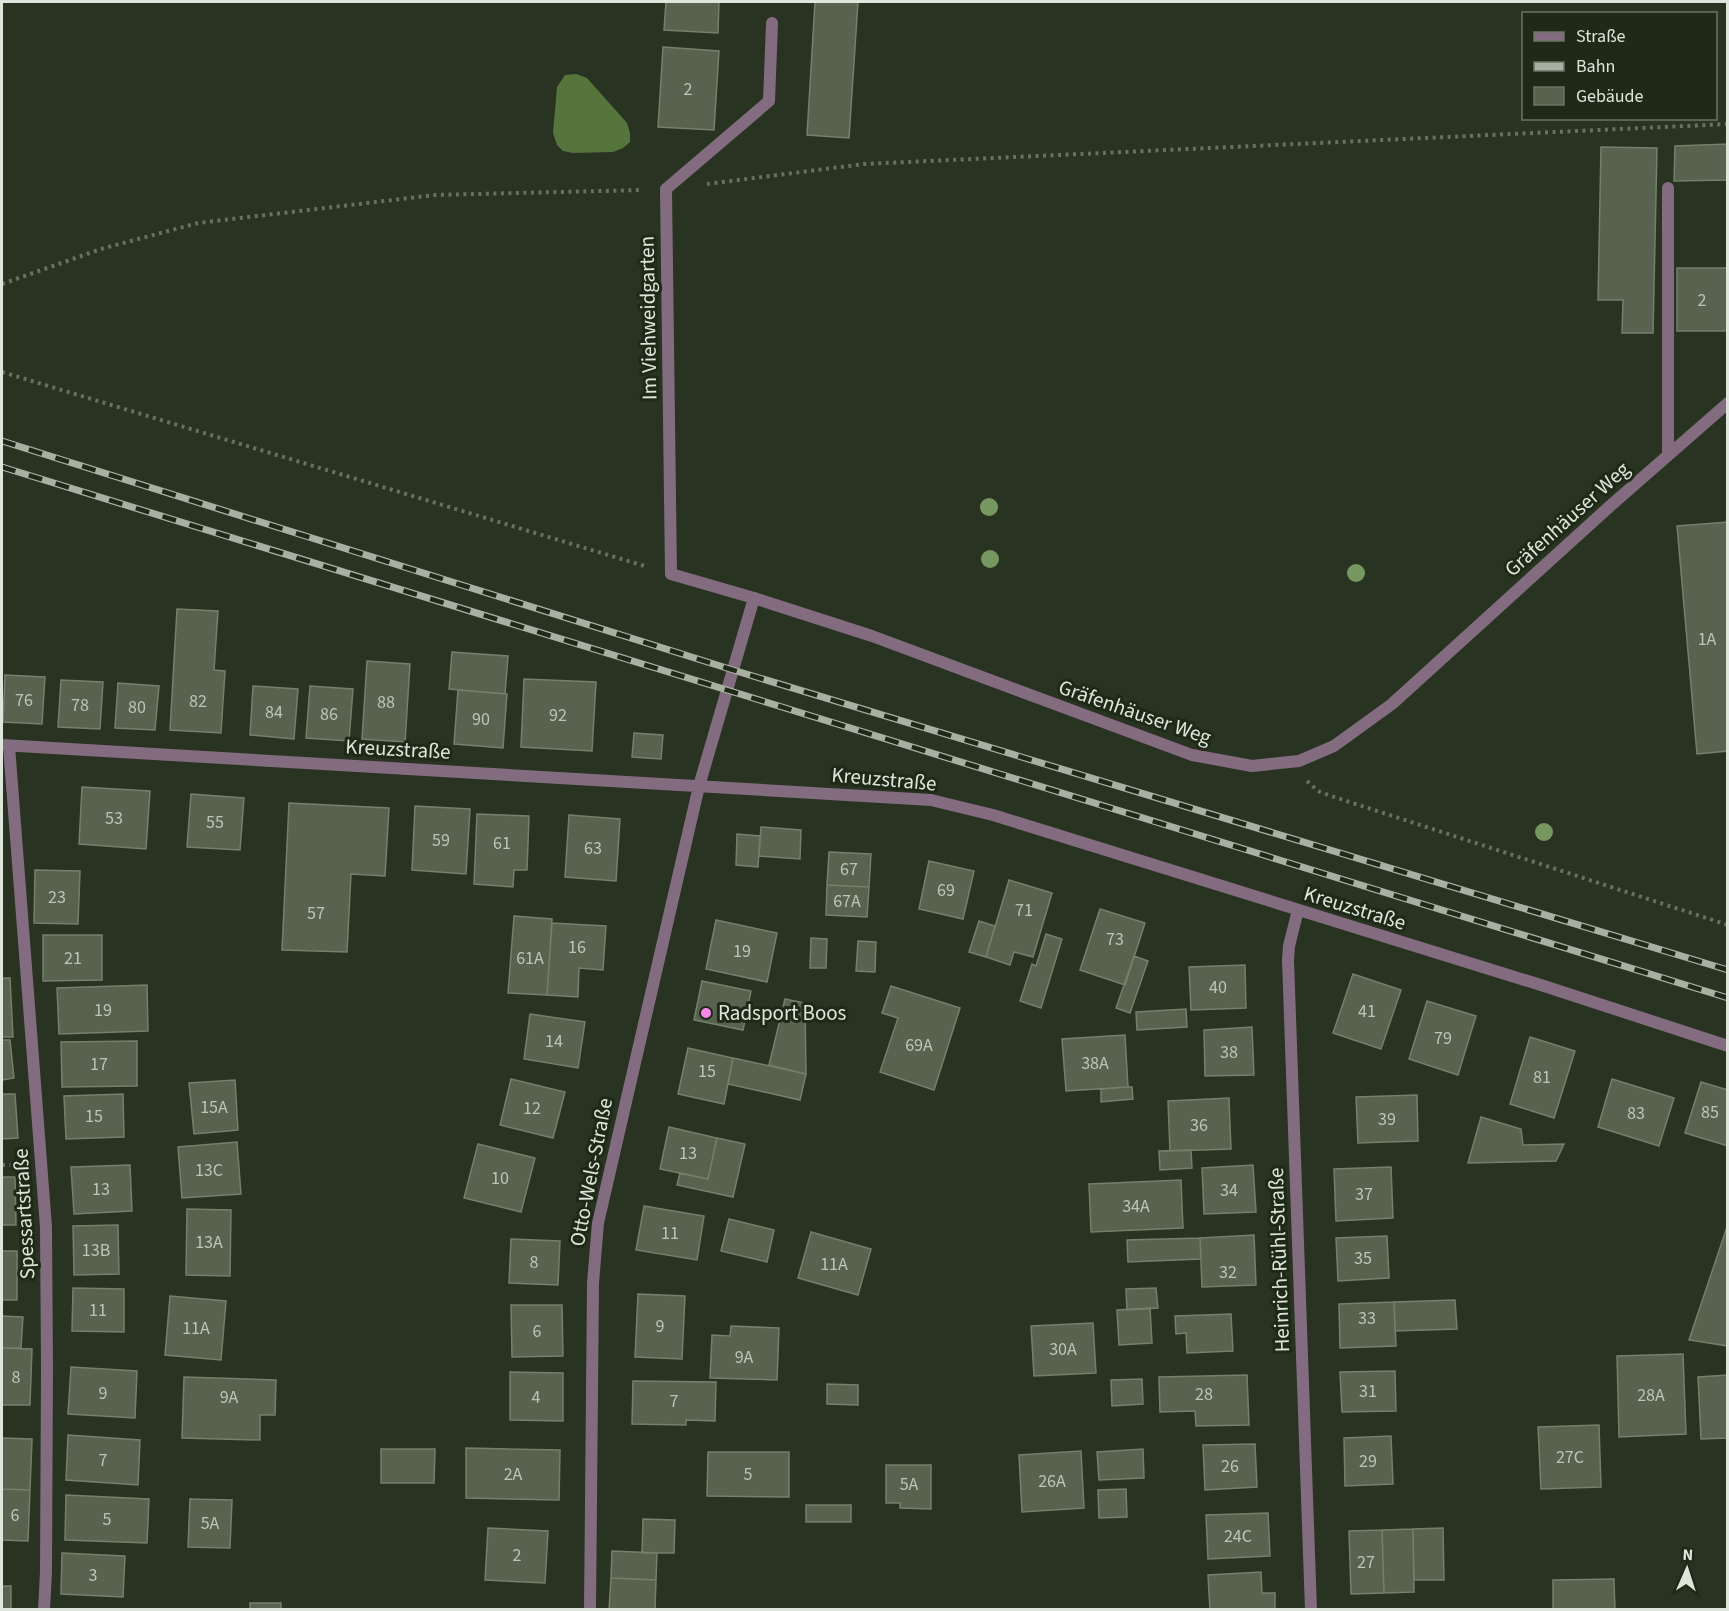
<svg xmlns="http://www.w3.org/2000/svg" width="1729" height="1611" font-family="'Source Sans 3',sans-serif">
	<rect width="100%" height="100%" fill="#283321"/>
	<path fill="#56753d" d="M576,74L587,78L627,123L630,133V142L623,148L613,152L573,153L563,151L557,145L553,133L557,87L565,75Z"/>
	<path fill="#57634f" stroke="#74806b" stroke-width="1.5" d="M666,2H719L718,33L664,30Z
		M815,2H858L849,138L807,135Z
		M663,47L719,51L714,130L658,127Z
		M1728,144V180L1674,181L1675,146Z
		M1601,147L1657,148L1653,333H1622L1623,300H1598Z
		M1677,268H1728V331H1677Z
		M1728,522V751L1697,754L1677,526Z
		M177,609L218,611L214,670L225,671L221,733L170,730Z
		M452,652L508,656L505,694L449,689Z
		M367,661L410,664L405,742L362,739Z
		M5,675L45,677L42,724L3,722Z
		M524,679L596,682L592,751L521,747Z
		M61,680L103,682L100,729L58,727Z
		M118,683L159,686L155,730L115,728Z
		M253,686L298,689L294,739L250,735Z
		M310,686L353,689L349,741L306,738Z
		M458,690L507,694L503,748L454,744Z
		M634,733L663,735L661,759L632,757Z
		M82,787L150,791L146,849L79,844Z
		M191,794L244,798L240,850L187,847Z
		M289,803L389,808L385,876L351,874L347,952L282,950Z
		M415,806L470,809L466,874L412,870Z
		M477,814L529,816L527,870H514L513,887L474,884Z
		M569,815L620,819L616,881L565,877Z
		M761,827L801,830L800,859L759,856Z
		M737,834L760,836L758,867L736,865Z
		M829,852L871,854L869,887L827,885Z
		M929,861L974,871L963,919L919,909Z
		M35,870L80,871L78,924L34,923Z
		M1009,880L1052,893L1033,957L1014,952L1010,965L986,957Z
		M827,885L869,887L867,917L826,915Z
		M1100,909L1145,923L1125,985L1080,970Z
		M514,916L552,919L547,995L508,993Z
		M716,920L777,933L767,982L706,969Z
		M979,921L995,926L986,957L969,952Z
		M552,923L606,926L603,970L579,968L578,997L547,995Z
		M1046,934L1062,939L1041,1008L1020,1001L1032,964L1036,966Z
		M43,935H102V980L43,981Z
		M811,938L827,939L826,968H810Z
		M858,941L876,942L875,972L856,971Z
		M1134,956L1148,961L1130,1013L1116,1008Z
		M1245,965L1246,1008L1191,1010L1189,967Z
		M1353,974L1401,990L1381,1049L1333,1033Z
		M2,978H10L13,1037H2Z
		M702,981L751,991L743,1030L694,1020Z
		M147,985L148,1031L59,1034L57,988Z
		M891,986L960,1008L934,1090L880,1072L898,1018L882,1013Z
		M785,999L805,1003L806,1074L769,1065Z
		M1427,1001L1476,1016L1458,1075L1409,1059Z
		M1186,1009L1187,1027L1137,1030L1136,1012Z
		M530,1014L585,1022L578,1068L524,1059Z
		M1252,1027L1254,1075L1205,1076L1204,1030Z
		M1125,1035L1128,1087L1066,1091L1062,1039Z
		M1530,1037L1575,1051L1554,1118L1510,1104Z
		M2,1040H10L14,1078L2,1080Z
		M137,1041V1086L62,1087L61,1042Z
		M688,1048L733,1058L724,1104L678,1094Z
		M733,1058L806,1074L800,1100L728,1084Z
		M511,1079L565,1092L553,1138L500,1125Z
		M1612,1079L1674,1098L1659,1146L1598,1127Z
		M235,1080L238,1130L194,1134L189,1083Z
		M1701,1082L1728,1090V1146L1685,1133Z
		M1128,1087H1132L1133,1099L1101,1102V1089Z
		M2,1094H15L18,1138L2,1139Z
		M123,1094L124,1137L66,1139L64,1096Z
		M1417,1095L1418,1141L1358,1143L1356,1097Z
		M1229,1098L1231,1149L1170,1151L1168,1101Z
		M1481,1117L1521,1129L1523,1145L1564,1144L1556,1161L1468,1163Z
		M669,1127L717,1138L708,1179L660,1169Z
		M717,1138L745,1144L733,1197L677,1185L680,1173L708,1179Z
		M237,1142L241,1194L182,1198L178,1147Z
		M478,1144L535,1158L521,1212L464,1198Z
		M1191,1150L1192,1168L1160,1170L1159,1151Z
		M130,1165L132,1211L74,1214L71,1167Z
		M1253,1165L1256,1212L1204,1214L1202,1168Z
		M1391,1167L1393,1218L1336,1221L1334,1169Z
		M2,1177H15L16,1225H2Z
		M1181,1180L1183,1228L1091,1232L1089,1184Z
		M644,1206L704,1216L697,1260L636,1250Z
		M187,1209L231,1210L230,1276L186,1275Z
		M729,1219L774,1230L767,1262L721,1251Z
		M118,1225L119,1274L74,1275L73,1226Z
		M1727,1227L1728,1346L1689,1340Z
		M811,1232L871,1249L858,1295L798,1278Z
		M1254,1235L1256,1285L1202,1287L1200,1238Z
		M1387,1236L1389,1278L1338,1281L1336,1238Z
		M1200,1238L1201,1259L1128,1262L1127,1240Z
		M511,1239L560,1241L558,1285L509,1283Z
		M2,1251H17V1300H2Z
		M73,1288L124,1289V1332L72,1331Z
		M1156,1288L1158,1308L1127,1310L1126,1289Z
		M638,1294L685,1296L682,1359L635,1357Z
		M170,1296L226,1301L221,1360L165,1355Z
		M1455,1300L1457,1329L1395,1331L1394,1302Z
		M1394,1302L1396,1346L1340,1348L1339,1304Z
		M511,1305H562L563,1356L512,1357Z
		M1150,1308L1152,1343L1119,1345L1117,1310Z
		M1231,1314L1233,1351L1187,1353L1186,1333L1176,1334L1175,1316Z
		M2,1316L23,1317L21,1348H2Z
		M1093,1323L1096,1373L1034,1376L1031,1326Z
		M731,1326L779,1328L777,1380L710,1378L712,1335L730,1336Z
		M2,1348L32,1349L30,1405H2Z
		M1683,1354L1686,1434L1619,1437L1617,1356Z
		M71,1367L137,1371L135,1418L68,1414Z
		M1395,1371L1396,1411L1342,1412L1340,1372Z
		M510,1372L563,1373V1421L510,1420Z
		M1247,1375L1249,1425L1196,1426L1195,1411L1160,1412L1159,1377Z
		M1728,1375V1438L1701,1439L1698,1377Z
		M184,1377L276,1380L275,1415H260V1440L182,1438Z
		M1142,1379L1143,1404L1112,1406L1111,1380Z
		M633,1381L716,1382L715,1421L686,1420V1425L632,1424Z
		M827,1384L858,1385V1405L827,1404Z
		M1599,1425L1601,1487L1541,1489L1538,1427Z
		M68,1435L140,1440L138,1485L66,1480Z
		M1391,1436L1393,1484L1345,1486L1344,1438Z
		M2,1438L32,1439L30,1490L2,1489Z
		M1255,1444L1257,1487L1205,1490L1203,1445Z
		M466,1448L560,1450L559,1500L466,1498Z
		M381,1449H435L434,1483H381Z
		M1143,1449L1144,1478L1099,1480L1097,1452Z
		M1081,1451L1084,1508L1022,1512L1019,1455Z
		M708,1452H789V1497L707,1496Z
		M886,1465H931V1509L900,1508V1503H886Z
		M2,1489L30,1490L28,1541L2,1540Z
		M1126,1489L1127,1517L1099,1518L1098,1490Z
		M66,1495L149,1499L147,1543L65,1540Z
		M190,1499L232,1500L230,1548L188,1547Z
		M806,1505H851V1522H806Z
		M1268,1513L1270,1556L1208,1559L1206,1515Z
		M643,1519L675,1520L674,1553H642Z
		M488,1528L548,1531L545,1583L485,1580Z
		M1443,1528L1444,1580H1414L1413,1529Z
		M1413,1529L1414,1592L1384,1593L1382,1530Z
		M1382,1530L1384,1593L1351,1594L1349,1531Z
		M612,1551L657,1553L656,1580L611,1578Z
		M62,1553L125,1556L123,1597L61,1594Z
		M1261,1572L1262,1593H1275V1610H1210L1208,1575Z
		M611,1578L656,1580L655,1610H609Z
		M1614,1579L1615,1610H1553V1580Z
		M2,1586H11V1610H2Z
		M250,1603H281V1610H250Z"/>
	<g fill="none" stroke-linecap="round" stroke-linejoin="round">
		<path stroke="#677162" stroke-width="4" stroke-dasharray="3 4.5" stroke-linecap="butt" d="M707,184L864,164L1728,124
			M2,284L101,249L198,223L435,195L643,190
			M2,372L648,567
			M1307,781L1318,791L1328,795L1728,925
			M2,1165H19"/>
		<path stroke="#846c80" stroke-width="12" d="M1668,454V188
			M754,598L671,574L666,189L769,101L772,23"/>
		<path stroke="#846c80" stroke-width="12" d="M2,745L931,800L993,815L1544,986L1728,1046
			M9,746L46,1227L47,1367L46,1572L44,1610
			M1298,910L1289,946L1288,960L1311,1610
			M590,1610L593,1283L598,1223L699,786L754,598L872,636L1192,755L1252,766L1299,761L1334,746L1392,704L1609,507L1728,403"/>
		<defs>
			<path id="rail" d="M2,441L733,670L1728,970
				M2,467L1728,998"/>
		</defs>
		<use href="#rail" stroke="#a8b0a3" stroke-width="7"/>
		<use href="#rail" stroke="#1f2917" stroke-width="4.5" stroke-dasharray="14" stroke-linecap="butt"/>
	</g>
	<g fill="#779761">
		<circle cx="989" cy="507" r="9"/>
		<circle cx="990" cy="559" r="9"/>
		<circle cx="1356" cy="573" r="9"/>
		<circle cx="1544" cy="832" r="9"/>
	</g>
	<circle fill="#f888ea" stroke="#1f2917" stroke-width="2" cx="706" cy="1013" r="6"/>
	<g text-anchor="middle" stroke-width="6" stroke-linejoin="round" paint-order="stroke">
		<g font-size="18" fill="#bcc4b7">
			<text x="688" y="95">2</text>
			<text x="1702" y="306">2</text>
			<text x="1707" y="645">1A</text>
			<text x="24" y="706">76</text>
			<text x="198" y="707">82</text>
			<text x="386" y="708">88</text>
			<text x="80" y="711">78</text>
			<text x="137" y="713">80</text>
			<text x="274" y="718">84</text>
			<text x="329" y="720">86</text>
			<text x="558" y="721">92</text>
			<text x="481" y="725">90</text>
			<text x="114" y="824">53</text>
			<text x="215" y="828">55</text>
			<text x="441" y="846">59</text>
			<text x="502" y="849">61</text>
			<text x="593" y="854">63</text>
			<text x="849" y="875">67</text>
			<text x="946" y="896">69</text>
			<text x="57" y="903">23</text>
			<text x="847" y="907">67A</text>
			<text x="1024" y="916">71</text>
			<text x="316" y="919">57</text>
			<text x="1115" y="945">73</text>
			<text x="577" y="953">16</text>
			<text x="742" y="957">19</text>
			<text x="73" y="964">21</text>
			<text x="530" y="964">61A</text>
			<text x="1218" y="993">40</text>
			<text x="103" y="1016">19</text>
			<text x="1367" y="1017">41</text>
			<text x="1443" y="1044">79</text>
			<text x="554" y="1047">14</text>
			<text x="919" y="1051">69A</text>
			<text x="1229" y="1058">38</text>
			<text x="1095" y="1069">38A</text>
			<text x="99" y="1070">17</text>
			<text x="707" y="1077">15</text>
			<text x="1542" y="1083">81</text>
			<text x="214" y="1113">15A</text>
			<text x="532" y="1114">12</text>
			<text x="1710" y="1118">85</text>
			<text x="1636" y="1119">83</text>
			<text x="94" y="1122">15</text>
			<text x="1387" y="1125">39</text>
			<text x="1199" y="1131">36</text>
			<text x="688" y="1159">13</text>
			<text x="209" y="1176">13C</text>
			<text x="500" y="1184">10</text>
			<text x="101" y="1195">13</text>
			<text x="1229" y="1196">34</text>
			<text x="1364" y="1200">37</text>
			<text x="1136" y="1212">34A</text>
			<text x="670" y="1239">11</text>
			<text x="209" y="1248">13A</text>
			<text x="96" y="1256">13B</text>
			<text x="1363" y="1264">35</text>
			<text x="534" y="1268">8</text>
			<text x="834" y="1270">11A</text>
			<text x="1228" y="1278">32</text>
			<text x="98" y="1316">11</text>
			<text x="1367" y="1324">33</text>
			<text x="660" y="1332">9</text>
			<text x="196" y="1334">11A</text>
			<text x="537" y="1337">6</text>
			<text x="1063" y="1355">30A</text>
			<text x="744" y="1363">9A</text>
			<text x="16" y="1383">8</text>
			<text x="1368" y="1397">31</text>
			<text x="103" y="1399">9</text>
			<text x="1204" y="1400">28</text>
			<text x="1651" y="1401">28A</text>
			<text x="229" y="1403">9A</text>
			<text x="536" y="1403">4</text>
			<text x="674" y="1407">7</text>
			<text x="1570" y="1463">27C</text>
			<text x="103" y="1466">7</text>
			<text x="1368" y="1467">29</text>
			<text x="1230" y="1472">26</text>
			<text x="513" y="1480">2A</text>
			<text x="748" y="1480">5</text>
			<text x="1052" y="1487">26A</text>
			<text x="909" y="1490">5A</text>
			<text x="15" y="1521">6</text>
			<text x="107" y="1525">5</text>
			<text x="210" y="1529">5A</text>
			<text x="1238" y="1542">24C</text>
			<text x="517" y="1561">2</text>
			<text x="1366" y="1568">27</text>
			<text x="93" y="1581">3</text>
		</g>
		<g font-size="21" fill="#dee5da" stroke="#1f2917">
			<text transform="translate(648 318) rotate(-91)" y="7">Im Viehweidgarten</text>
			<text transform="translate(1567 519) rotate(-42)" y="7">Gräfenhäuser Weg</text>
			<text transform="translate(1135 712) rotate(19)" y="7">Gräfenhäuser Weg</text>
			<text transform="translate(398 749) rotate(3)" y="7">Kreuzstraße</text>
			<text transform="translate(884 779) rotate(5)" y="7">Kreuzstraße</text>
			<text transform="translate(1355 908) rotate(17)" y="7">Kreuzstraße</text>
			<text transform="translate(591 1172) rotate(-79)" y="7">Otto-Wels-Straße</text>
			<text transform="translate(24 1214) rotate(-93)" y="7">Spessartstraße</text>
			<text transform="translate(1279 1260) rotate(-92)" y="7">Heinrich-Rühl-Straße</text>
		</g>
		<g font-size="21" fill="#dee5da" stroke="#1f2917" text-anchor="start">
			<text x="718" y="1020">Radsport Boos</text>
		</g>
	</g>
	<rect width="1729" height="1611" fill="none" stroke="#dee5da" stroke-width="6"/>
	<rect x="1522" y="12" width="195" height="108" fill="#1f2917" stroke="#6b7465" stroke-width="1.5"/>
	<rect x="1534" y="32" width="30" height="9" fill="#846c80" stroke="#6b7465" stroke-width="1.5"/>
	<text x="1576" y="42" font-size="18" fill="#dee5da">Straße</text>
	<rect x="1534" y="62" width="30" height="9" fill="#a8b0a3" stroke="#6b7465" stroke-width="1.5"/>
	<text x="1576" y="72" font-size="18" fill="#dee5da">Bahn</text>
	<rect x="1534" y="87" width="30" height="18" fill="#57634f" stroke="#6b7465" stroke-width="1.5"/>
	<text x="1576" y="102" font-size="18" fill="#dee5da">Gebäude</text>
	<g transform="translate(1687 1569) rotate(3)" stroke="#1f2917" stroke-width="4.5" paint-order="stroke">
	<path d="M0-4.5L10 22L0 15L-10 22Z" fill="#dee5da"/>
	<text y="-9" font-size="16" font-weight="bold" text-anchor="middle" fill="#dee5da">N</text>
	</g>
</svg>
